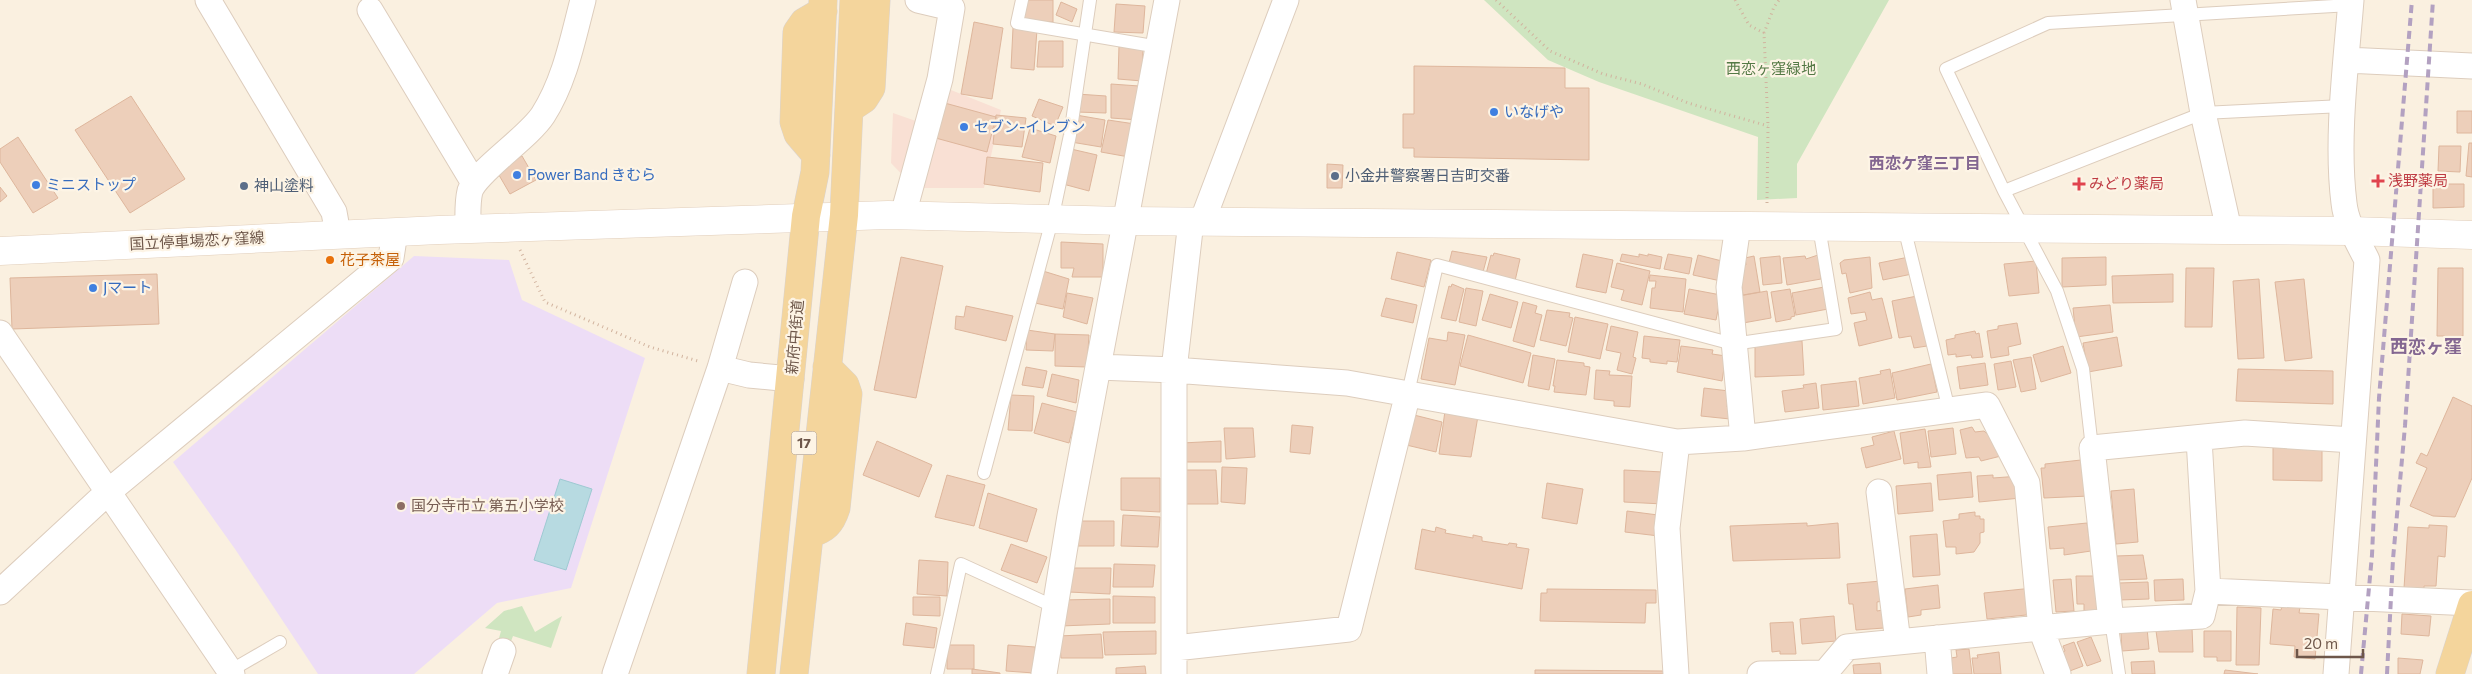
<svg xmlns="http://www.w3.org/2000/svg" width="2472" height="674" font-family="Commissioner,'Noto Sans JP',sans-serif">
	<rect width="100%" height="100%" fill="#faf0e0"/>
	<path fill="#f9e0d4" d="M946,88L1001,110L984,188H915L891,163L893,113L933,127Z"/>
	<path fill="#edddf6" d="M414,256L509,260L522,300L645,358L571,588L497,603L414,674H318L235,549L173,462Z"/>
	<path fill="#cfe5c0" d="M1484,0H1889L1797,164V198L1757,200L1758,137L1599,82L1548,60Z
		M522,606L535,632L562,616L551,648L513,636L507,652L496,649L501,631L485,628L504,611Z"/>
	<path fill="#b7dae1" stroke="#9ec9d2" d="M560,479L592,489L566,570L534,560Z"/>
	<path fill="#edcfba" stroke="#deb69c" d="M1025,0H1053V22L1024,20Z
		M1061,2L1077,9L1072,22L1056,15Z
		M1116,4L1145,6L1143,33L1114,32Z
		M974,22L1003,28L992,99L961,94Z
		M1013,28L1037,30L1034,70L1011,68Z
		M1039,41H1063V67H1037Z
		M1119,46L1143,47L1142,81L1118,79Z
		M1414,66L1565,68V88H1589V160L1414,157V148H1403V114H1414Z
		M1111,84L1139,86V120L1111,118Z
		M1077,94L1106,96V113L1076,112Z
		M131,96L185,179L130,213L75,130Z
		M1039,99L1063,107L1055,126L1032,116Z
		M941,102L996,117L987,152L932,137Z
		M2457,111H2472V133H2457Z
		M996,115L1026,118L1022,147L993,144Z
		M1076,115L1105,120L1101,147L1071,142Z
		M1108,120L1135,124L1129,157L1101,152Z
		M1030,128L1056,136L1050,163L1022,157Z
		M18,137L58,198L33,213L0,162V149Z
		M2469,143H2472V177L2466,176Z
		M2439,146H2461L2460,172L2438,171Z
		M1071,149L1097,155L1089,191L1063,184Z
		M522,156L536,180L510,194L496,170Z
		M987,157L1043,163L1040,192L984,184Z
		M1327,164L1343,165L1342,188H1327Z
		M2433,184H2464V207L2433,208Z
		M0,187L7,196L0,202Z
		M1061,242L1103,244V277H1072L1074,268H1061Z
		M1452,251L1487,257L1483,272L1449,263Z
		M1397,252L1431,260L1424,287L1391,279Z
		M1494,253L1520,259L1515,281L1486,274L1491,255L1493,256Z
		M1583,254L1613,260L1606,293L1576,287Z
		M1622,254L1639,257V254L1648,256V254L1662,257L1660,269L1620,261Z
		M1668,254L1692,258L1689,274L1664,269Z
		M1698,255L1722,261L1721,281L1693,275Z
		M1818,255L1821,279L1787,285L1783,258L1805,256L1806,259Z
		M1754,256L1760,292L1743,295L1740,276L1741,266L1746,265L1745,258Z
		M1780,256L1782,283L1763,285L1760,258Z
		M901,257L943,266L916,398L874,390Z
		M1870,257L1872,288L1850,293L1846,273L1842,274L1840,263L1844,260Z
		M1909,257L1912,274L1883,280L1879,263Z
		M2106,257V285L2062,287V258Z
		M2036,261L2039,293L2009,296L2004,264Z
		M1617,263L1650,271L1642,305L1621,300L1624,290L1611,287Z
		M2186,268H2214L2212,327H2185Z
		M2438,268H2463V336H2437Z
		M1043,271L1069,279L1063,309L1035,303Z
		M157,274L159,324L12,329L10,278Z
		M2173,274V302L2113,303L2112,276Z
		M1650,275L1686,279L1683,312L1650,308L1652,288H1655L1656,281H1649Z
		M2259,279L2264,358L2238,359L2233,281Z
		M2304,279L2312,358L2285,361L2275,282Z
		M1452,284L1464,289L1456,321L1441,318L1449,286L1451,287Z
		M1824,287L1828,309L1796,315L1792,293Z
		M1466,288L1483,291L1476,326L1459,322Z
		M1689,289L1721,295L1716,320L1684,314Z
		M1790,289L1795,316L1791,317V319L1776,322L1771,292Z
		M1767,291L1771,318L1743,323L1739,296Z
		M1870,292L1872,300L1882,298L1892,338L1859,346L1854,323L1867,320L1865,312L1851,314L1848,298Z
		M1067,293L1093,298L1087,324L1063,317Z
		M1490,294L1518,302L1511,328L1482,320Z
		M1917,296L1927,346L1914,348L1911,336L1899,338L1892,301Z
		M1386,298L1417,305L1413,323L1381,316Z
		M1523,302L1537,306L1535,313L1542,315L1534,347L1513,341Z
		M2110,305L2113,332L2076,337L2073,308Z
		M966,306L1013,316L1006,341L955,329L956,316L964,317Z
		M1547,310L1570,313L1569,317L1573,318L1566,346L1540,340Z
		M1575,317L1608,324L1600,359L1568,352Z
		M2017,323L2021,344L2008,347L2009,355L1991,358L1987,331L1998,329V326Z
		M1611,326L1638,332L1633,357L1636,358L1632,374L1617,370L1621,353L1606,350Z
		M1027,330L1055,334L1053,351L1026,350Z
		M1975,331L1976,334L1979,333L1983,357L1972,358L1971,355L1956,357V354L1948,355L1946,340L1955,338V335Z
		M1448,332L1465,335L1455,385L1421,379L1429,338L1447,341Z
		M1055,334L1089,335L1087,367L1055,366Z
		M1468,335L1531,353L1523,383L1460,366Z
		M1644,336L1680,340L1677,362L1667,361V364L1650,362V359L1642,358Z
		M2117,337L2122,366L2088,372L2083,343Z
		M1802,341L1804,375L1755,377V343Z
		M1681,346L1713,350L1712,354L1726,356L1722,381L1677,372Z
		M2063,346L2071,373L2041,382L2033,355Z
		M1533,355L1555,359L1549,390L1528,386Z
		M2031,357L2036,389L2021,392L2013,360Z
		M1557,360L1584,363V366L1590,367L1586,395L1554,392L1555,386H1553Z
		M2011,361L2016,387L1998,390L1994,364Z
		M1985,363L1988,385L1960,389L1957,367Z
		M1931,364L1937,392L1897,400L1892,373Z
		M1026,367L1047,371L1043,388L1022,385Z
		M1890,369L1895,398L1863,404L1859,378L1881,374L1880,371Z
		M2238,369L2333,371V404L2236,401Z
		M1596,370L1610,371L1609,375L1632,376L1630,407L1614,406V401L1594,399Z
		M1052,374L1079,380L1076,403L1047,396Z
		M1856,381L1859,406L1823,410L1821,385Z
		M1816,383L1819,408L1785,412L1782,391L1804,388L1803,385Z
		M1704,388L1729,391L1727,407H1732L1730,419L1701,416Z
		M1011,395L1034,396L1032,431L1008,430Z
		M2453,397L2472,406V478L2455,517L2433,516L2410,506L2427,468L2416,463L2421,453L2427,456Z
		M1042,403L1077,412L1069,443L1034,433Z
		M1445,411L1478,416L1471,457L1439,454Z
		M1410,414L1442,422L1436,452L1402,444Z
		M1292,425L1313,427L1310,454L1290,452Z
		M1972,427L1975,432L1984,431L1995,441L2001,456L1981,461L1979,457L1966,458L1960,430Z
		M1224,428H1253L1255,457L1226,459Z
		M1953,428L1956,454L1931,457L1928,431Z
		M1925,429L1931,467L1918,468V462L1904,464L1900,433Z
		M1894,431L1901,459L1866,468L1861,448L1874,445L1872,437Z
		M877,441L932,465L919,497L863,475Z
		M1221,441V462H1184L1182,443Z
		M2273,446L2322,448V481L2273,480Z
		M2081,460L2082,473H2086L2089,496L2044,498L2041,468H2045V464Z
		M1222,467L1247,468L1245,504L1221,502Z
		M1184,470H1216L1218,504H1184Z
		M1624,470L1663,472V504L1624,502Z
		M1971,472L1973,497L1939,500L1937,475Z
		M947,475L985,485L974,526L935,517Z
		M1993,475V478L2020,476L2021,498L1979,502L1977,476Z
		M1121,478H1160V512L1121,510Z
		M1547,483L1583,489L1577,524L1542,518Z
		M1931,483L1933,511L1898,514L1896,486Z
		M2134,489L2138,542L2116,544L2111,491Z
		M988,493L1037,509L1027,542L979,528Z
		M1627,511L1658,515L1659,536L1625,532Z
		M1975,512V516H1980V519H1984V532L1980,533V543L1974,552L1956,554V547H1946L1943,521L1959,519V514Z
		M1123,515L1160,517L1158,547L1121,546Z
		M1072,521H1114V546H1072Z
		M1807,523V526L1838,523L1840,558L1733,561L1730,526Z
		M2087,523L2091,551L2064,555V548L2050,549L2048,527Z
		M2429,525L2447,526L2445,557L2438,556L2436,586H2424V590L2404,588L2408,527L2429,528Z
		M1436,527L1446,530L1445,533L1473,538V535L1482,537V541L1508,545L1509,543L1517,544L1516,547L1529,549L1522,589L1415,569L1422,529L1435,532Z
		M1937,534L1940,575L1913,577L1910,536Z
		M1011,544L1047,557L1037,583L1001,570Z
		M2143,555L2147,579L2117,580L2116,556Z
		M919,560L948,562L947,596L917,594Z
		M1114,564L1155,565L1153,587H1113Z
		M1071,568H1111L1110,594L1069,592Z
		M2076,576H2096L2098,611H2084V604H2077Z
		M2071,579L2074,611L2056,612L2053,580Z
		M2183,579L2184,600L2155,601L2154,580Z
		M1881,581L1883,601L1877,602V611L1883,610L1884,628L1856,630L1853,604H1849L1847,584Z
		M2148,582L2149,599L2119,600V583Z
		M1938,585L1940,608L1921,610V615L1908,617L1905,589Z
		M2033,588L2036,614L1987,619L1984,593Z
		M1547,589L1656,590V603H1646L1645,623L1540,621L1541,593H1547Z
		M1113,596L1155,597V623H1113Z
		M913,597H940V616L913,615Z
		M1110,599V624L1061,626V600Z
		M2282,606L2300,607L2299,613L2319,614L2315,659L2294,657L2295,646L2270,644L2273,609L2281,610Z
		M2237,607L2261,608L2259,665H2236Z
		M2402,614L2431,616L2429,636L2401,634Z
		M1834,616L1836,641L1802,644L1800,619Z
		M1793,622L1796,654H1780V651L1772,652L1770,623Z
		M906,623L937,628L934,648L903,645Z
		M2147,628L2149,649L2122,651L2121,634L2123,630Z
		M2169,628H2192L2193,652H2159L2156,631H2169Z
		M1156,631V654L1105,655L1103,632Z
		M2204,631H2231V661H2217V657H2204Z
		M1101,634L1103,658H1061L1059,636Z
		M2091,637L2101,661L2087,666L2077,642Z
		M2074,642L2083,666L2067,672L2060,653L2065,651L2063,646Z
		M947,645H974V669H947Z
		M1008,645L1035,647L1034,673L1006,671Z
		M1969,649L1972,674H1952L1951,658L1957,657L1956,650Z
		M1999,652L2001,674H1974L1972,658H1978L1977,655Z
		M2398,658L2423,660L2420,674H2398Z
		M2154,661L2155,674H2132L2131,662Z
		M1880,663L1881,674H1854L1853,665Z
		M1145,666L1146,674H1116V668Z
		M972,669L1000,673V674H972Z
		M1535,670L1664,671V674H1535Z
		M2225,670L2258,674H2224Z"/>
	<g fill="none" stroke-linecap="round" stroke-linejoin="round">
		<defs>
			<path id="lane" d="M1022,0L1017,23L1159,47
				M2004,191L2203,113L2343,106
				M1904,227L1949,410
				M1408,393L1437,265L1733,344L1836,329L1819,227
				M2092,448L2083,369L2057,291L2004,191L1946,69L2048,23L2351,5
				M984,473L1052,220L1070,135L1090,0
				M2111,621L2119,674
				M230,671L280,642
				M937,674L961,564L1055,607"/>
			<path id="street" d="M208,0L334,212L338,234
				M2183,0L2203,113L2229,230
				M370,10L474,183
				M2346,60L2472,66
				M903,215L940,79L952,8L918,0
				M1202,222L1286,0
				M1738,226L1729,287L1743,438
				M468,229C468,216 467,203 470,191C477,171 528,138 543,115C565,81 573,38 583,0
				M0,333L232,674
				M1098,367L1174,370L1347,383L1677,442L1743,438L1987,405L2027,483L2041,629L2058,674
				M720,368L749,375L791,379
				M1879,492L1898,642
				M2208,591L2472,603
				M0,592L108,492L391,258L395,232
				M2111,621L2092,448L2245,433L2353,440
				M1937,638L1940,674
				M1175,648L1349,629L1408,393
				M495,674L503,651
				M615,674L720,368L745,282
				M1044,674L1070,516L1167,0
				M1174,674V370L1191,221
				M1676,674L1667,528L1677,442
				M1760,674L1825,673L1847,647L2111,621L2202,616L2208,591L2199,439
				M2336,674L2367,260C2358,242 2346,223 2344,203C2336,139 2346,64 2351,0"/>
			<path id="secondary" d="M0,251L439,230L888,215L1124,221L2352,231L2472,235"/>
			<path id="primary" d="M849,109L864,99L871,88L876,0
				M816,155L798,134L794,122L797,32L804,22L823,11
				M810,534C825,529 831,524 836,508L848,394L845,385L827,367
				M761,674L806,216L815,172L823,0
				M794,674L844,215L854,0
				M2450,674L2472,605"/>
		</defs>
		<use href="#lane" stroke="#ddcdbd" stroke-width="14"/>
		<use href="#street" stroke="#ddcdbd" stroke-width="27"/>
		<use href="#secondary" stroke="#e1cebb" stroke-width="29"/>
		<use href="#primary" stroke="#d9d3d0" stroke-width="29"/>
		<path stroke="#d1b39e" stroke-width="3" stroke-dasharray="1 4" stroke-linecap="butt" d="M1496,0L1550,51L1603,74L1642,84L1688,103L1768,126
			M1735,0L1749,25L1764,33
			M1767,203L1768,126L1764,33L1774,7L1779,0
			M520,250L545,302L650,347L698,361"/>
		<use href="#lane" stroke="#fff" stroke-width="12"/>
		<use href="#street" stroke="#fff" stroke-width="25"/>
		<use href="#secondary" stroke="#fff" stroke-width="28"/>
		<use href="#primary" stroke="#f4d59c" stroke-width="28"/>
		<path stroke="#b3a1c1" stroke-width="4" stroke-dasharray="8 5" stroke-linecap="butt" d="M2361,674L2372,555L2379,398L2412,0
			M2387,674L2393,559L2405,426L2433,0"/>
	</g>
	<g fill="#3f7fe0" stroke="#fdf4e5" stroke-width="2">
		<circle cx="1494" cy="112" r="5"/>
		<circle cx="964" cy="127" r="5"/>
		<circle cx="517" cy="175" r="5"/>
		<circle cx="36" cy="185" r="5"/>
		<circle cx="93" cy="288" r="5"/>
	</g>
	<g fill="#5c6f8a" stroke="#fdf4e5" stroke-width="2">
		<circle cx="1335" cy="176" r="5"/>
		<circle cx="244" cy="186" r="5"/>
	</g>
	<g fill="#e0444e" stroke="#fdf4e5" stroke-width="2">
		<path d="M2375.5 173.5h5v5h5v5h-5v5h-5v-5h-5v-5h5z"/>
		<path d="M2076.5 176.5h5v5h5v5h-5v5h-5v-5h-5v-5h5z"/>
	</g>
	<circle fill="#e8710a" stroke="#fdf4e5" stroke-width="2" cx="330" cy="260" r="5"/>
	<circle fill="#8d6e63" stroke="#fdf4e5" stroke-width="2" cx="401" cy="506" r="5"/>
	<g text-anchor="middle" stroke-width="4.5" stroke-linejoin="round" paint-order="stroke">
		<rect fill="#fdf4e5" stroke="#998678" stroke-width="1" x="791.5" y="431.5" width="25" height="23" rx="4"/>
		<g font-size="14" font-weight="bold" fill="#6e574a">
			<text x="804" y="448">17</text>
		</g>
		<g font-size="15" fill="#547945" stroke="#fdf4e5">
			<text x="1771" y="74">西恋ヶ窪緑地</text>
		</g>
		<g font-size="15" fill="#366cbe" stroke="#fdf4e5" text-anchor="start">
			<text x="1504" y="117">いなげや</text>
			<text x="974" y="132">セブン-イレブン</text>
			<text x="527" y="180">Power Band きむら</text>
			<text x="46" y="190">ミニストップ</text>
			<text x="103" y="293">Jマート</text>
		</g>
		<g font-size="15" fill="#4e5e75" stroke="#fdf4e5" text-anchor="start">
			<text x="1345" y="181">小金井警察署日吉町交番</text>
			<text x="254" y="191">神山塗料</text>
		</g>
		<g font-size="15" fill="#be3a42" stroke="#fdf4e5" text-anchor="start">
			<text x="2388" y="186">浅野薬局</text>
			<text x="2089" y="189">みどり薬局</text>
		</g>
		<g font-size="15" fill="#6e574a" stroke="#fdf4e5">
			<text transform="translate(197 241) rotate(-3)" y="5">国立停車場恋ヶ窪線</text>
			<text transform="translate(795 337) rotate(-85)" y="5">新府中街道</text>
		</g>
		<g font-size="15" fill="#c56008" stroke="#fdf4e5" text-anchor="start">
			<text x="340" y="265">花子茶屋</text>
		</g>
		<g font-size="15" fill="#785e54" stroke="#fdf4e5" text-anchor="start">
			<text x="411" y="511">国分寺市立 第五小学校</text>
		</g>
		<g font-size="16" font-weight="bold" fill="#836691" stroke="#fdf4e5">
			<text x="1925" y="169">西恋ケ窪三丁目</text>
		</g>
		<g font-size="18" font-weight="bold" fill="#836691" stroke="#fdf4e5">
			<text x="2426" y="353">西恋ヶ窪</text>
		</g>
	</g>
	<path d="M2297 649v8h66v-8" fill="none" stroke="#6e574a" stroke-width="2.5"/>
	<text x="2304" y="649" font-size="15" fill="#6e574a" stroke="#fdf4e5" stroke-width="4" paint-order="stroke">20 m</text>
</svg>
